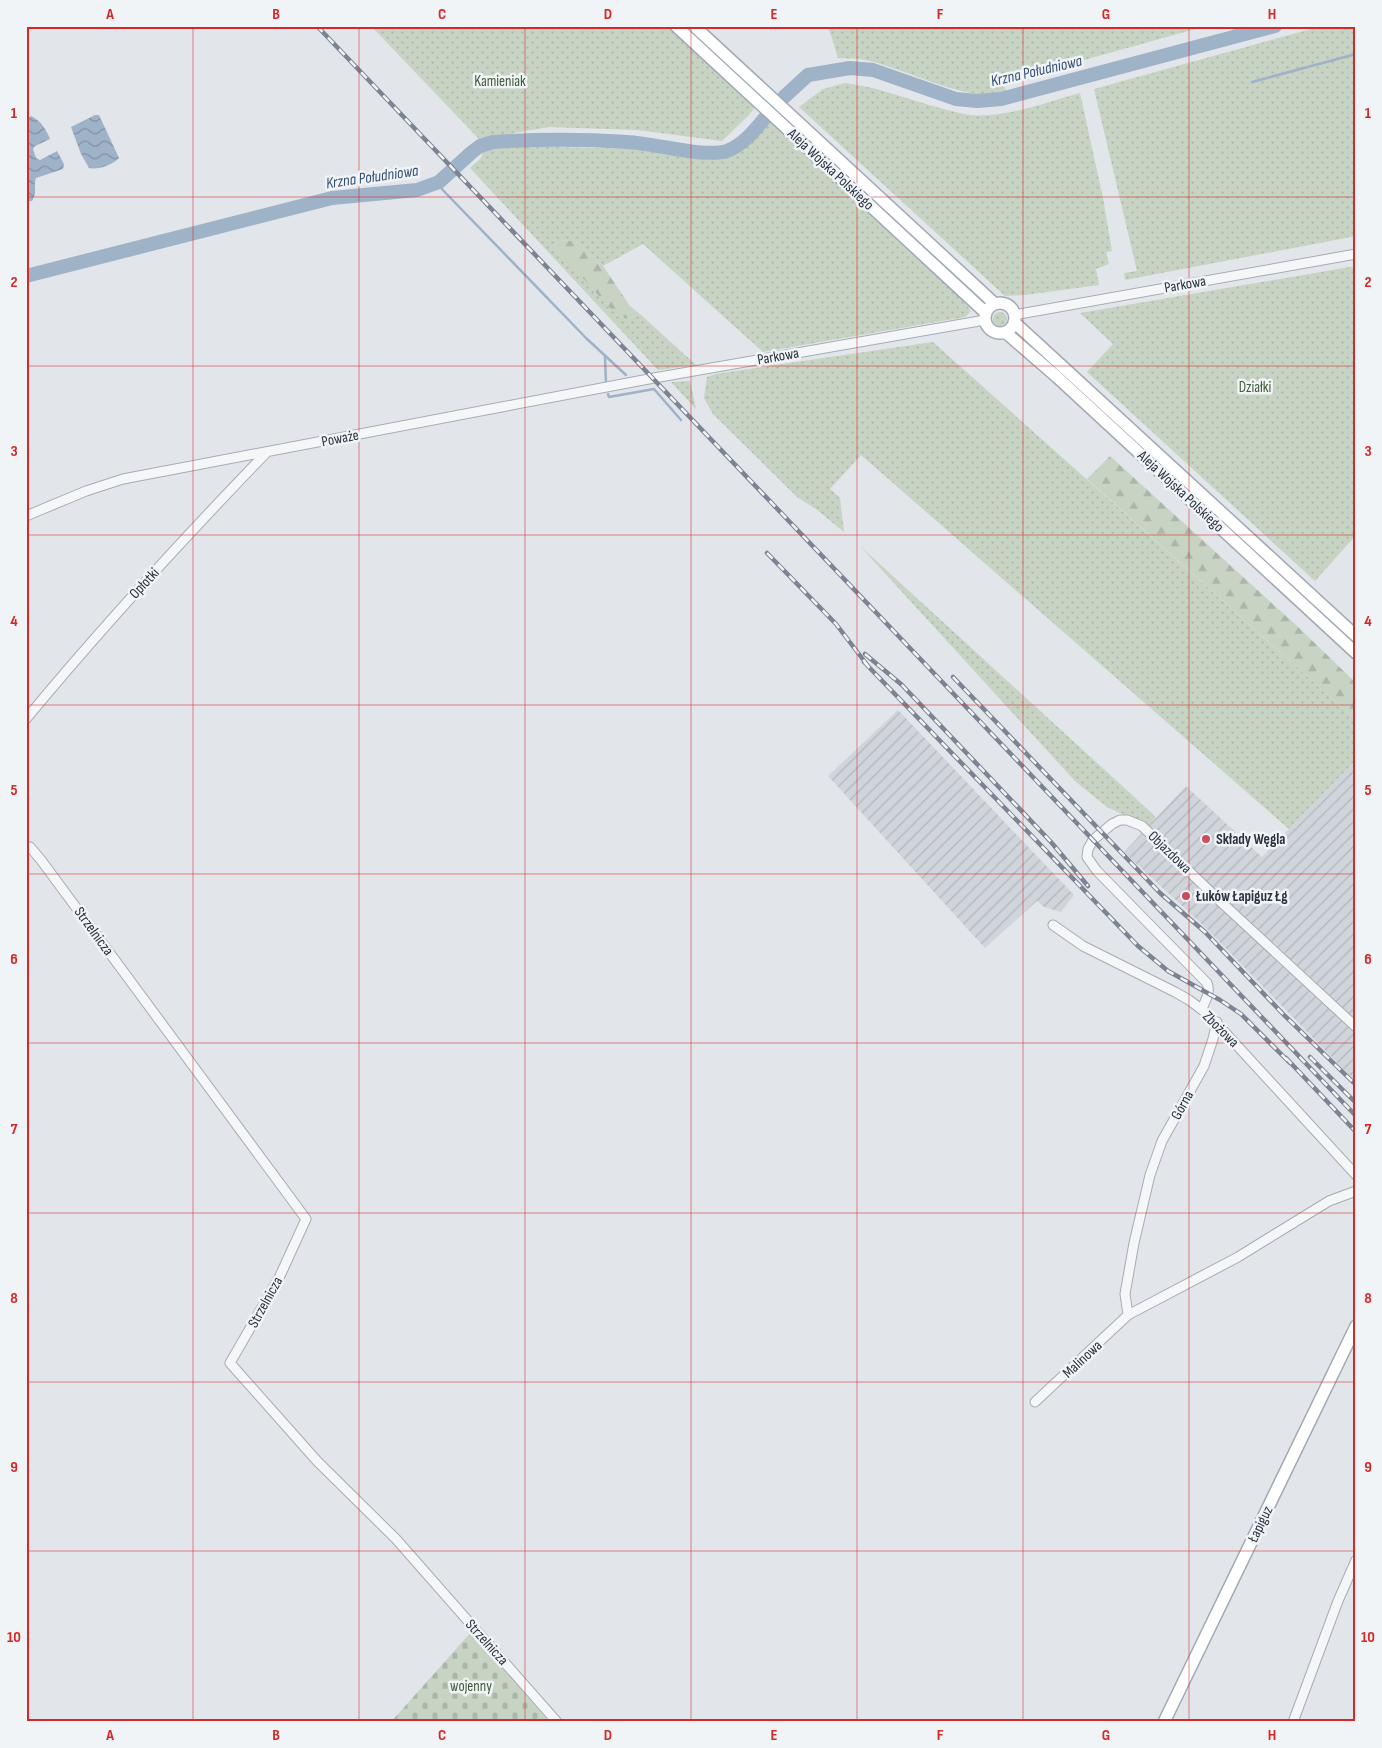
<svg xmlns="http://www.w3.org/2000/svg" width="1382" height="1748" font-family="'Sofia Sans Condensed',sans-serif">
	<defs>
		<pattern id="industrial-furrows" width="10" height="10" patternUnits="userSpaceOnUse" patternTransform="scale(1.25)"><rect width="10" height="10" fill="#d0d4db"/><path d="M-1 1l2-2M0 10L10 0M9 11l2-2" fill="none" stroke="#b3b6bd"/></pattern>
		<pattern id="grass-dots" width="8" height="8" patternUnits="userSpaceOnUse" patternTransform="scale(1.25)"><rect width="8" height="8" fill="#c7d3c3"/><path d="M2 2h.1M6 6h.1" fill="none" stroke="#abb6a9" stroke-width="1.8" stroke-linecap="round"/></pattern>
		<pattern id="forest-firs" width="22" height="20" patternUnits="userSpaceOnUse" patternTransform="scale(1.25)"><rect width="22" height="20" fill="#c7d3c3"/><path d="M5 1l3.5 6h-7zM16 11l3.5 6h-7z" fill="#abb6a9"/></pattern>
		<pattern id="cemetery-stones" width="16" height="16" patternUnits="userSpaceOnUse" patternTransform="scale(1.25)"><rect width="16" height="16" fill="#c7d3c3"/><path d="M2 7V4a2 2 0 0 1 4 0v3zM10 15v-3a2 2 0 0 1 4 0v3z" fill="#abb6a9"/></pattern>
		<pattern id="water-waves" width="16" height="10" patternUnits="userSpaceOnUse" patternTransform="scale(1.25)"><rect width="16" height="10" fill="#9eb2c8"/><path d="M0 5q4-4 8 0t8 0" fill="none" stroke="#8191a4"/></pattern>
	</defs>
	<rect width="100%" height="100%" fill="#e2e5ea"/>
	<path fill="url(#industrial-furrows)" d="M898,710L1074,895L1061,912L1044,907L1037,901L985,948L828,776Z
		M1356,760V1082L1208,930L1124,852L1186,786L1262,857Z"/>
	<path fill="url(#grass-dots)" d="M371,26H667L755,107L749,115L722,141L637,130L549,127L479,139Z
		M828,26H1206L1002,83L1007,92C968,105 904,67 865,60C857,58 847,59 838,58Z
		M1322,26H1356V236L1125,280L1124,273L1137,271L1094,89Z
		M845,83C886,88 924,106 964,114C999,121 1046,102 1080,93L1103,198L1112,251L1106,252L1109,264L1096,269L1099,285L1025,295L1005,296L799,107L823,89Z
		M768,121L962,299L971,311L965,317L763,352L643,244L603,266L576,241L558,240L554,246L626,319L641,315L696,365L658,370L470,168L481,158L484,149L508,146L642,149L707,160L727,157L743,149Z
		M1356,266V535L1315,581L1087,372L1113,344L1080,313Z
		M993 319a7 7 0 1 1 14 0a7 7 0 1 1-14 0Z
		M933,342L1356,720V760L1289,829L861,455L830,489L840,498L844,532L816,509L797,497L713,414L704,398L707,377L715,374Z
		M690,381L696,409L671,382Z
		M860,546L1156,817L1149,826L1107,807L1075,781Z"/>
	<path fill="url(#forest-firs)" d="M558,240L576,241L603,266L630,306L641,315L626,319L609,307L554,246Z
		M1110,456L1296,625L1356,683V720L1087,479Z"/>
	<path fill="url(#cemetery-stones)" d="M471,1632L549,1722H391Z"/>
	<path fill="url(#water-waves)" d="M95,115H99L119,158C112,165 98,170 89,168L81,154L71,127Z
		M31,116C41,121 46,129 50,139L35,146L33,149L36,158L40,160L57,151L64,164L63,169L36,178C33,186 38,192 32,201H26V137L29,133L27,119Z"/>
	<g fill="none" stroke-linecap="round" stroke-linejoin="round">
		<path stroke="#9eb2c8" stroke-width="2.5" d="M1252,82L1356,54
			M436,183L587,339L626,375
			M605,357L606,383
			M608,394L609,397L654,389L681,420"/>
		<path stroke="#9eb2c8" stroke-width="14" d="M784,97L808,75L850,68L873,70L956,99L977,101L1001,99L1275,26
			M26,276L332,198L417,190L439,182L472,152L480,146L493,142C537,139 583,139 627,142C654,143 702,158 727,151C743,145 754,131 764,119"/>
		<defs>
			<path id="minor" d="M1014,315L1356,254
				M26,516L86,491L123,479L654,378L985,320
				M26,719C103,626 184,538 267,452
				M30,847L41,860L306,1219L279,1278L230,1363L317,1461L396,1539L557,1722
				M1053,925L1083,946L1175,992L1189,1000L1209,1015L1356,1175
				M1202,1009C1205,1001 1211,992 1207,983L1097,871L1087,857L1088,849L1093,840L1112,824L1120,820H1127L1142,826L1221,902L1356,1027
				M1128,1315L1125,1294L1134,1243L1150,1175L1162,1141L1204,1066L1213,1039L1217,1022
				M1035,1402L1128,1315L1238,1257L1329,1201L1356,1191
				M1293,1722L1338,1601L1356,1560"/>
			<path id="major" d="M676,26L986,313
				M694,26L995,304
				M985 318a15 15 0 1 1 30 0a15 15 0 1 1-30 0Z
				M1014,322L1356,636
				M1005,332L1057,377L1356,653
				M1164,1722L1356,1326"/>
		</defs>
		<use href="#minor" stroke="#a7acb4" stroke-width="11"/>
		<use href="#major" stroke="#a2a9b5" stroke-width="14"/>
		<use href="#minor" stroke="#f4f6f8" stroke-width="9"/>
		<use href="#major" stroke="#fff" stroke-width="11"/>
		<defs>
			<path id="rail" d="M317,26L1356,1116
				M767,553L836,624L868,666
				M865,654L902,685L1051,842L1088,886
				M864,662L1138,946L1168,971L1220,1000L1241,1014L1290,1063
				M953,677L1160,893L1205,932L1283,1014L1356,1085
				M1310,1057L1356,1103
				M1286,1058L1356,1132"/>
		</defs>
		<use href="#rail" stroke="#7c8493" stroke-width="4.5"/>
		<use href="#rail" stroke="#f1f4f7" stroke-width="2.5" stroke-dasharray="8" stroke-linecap="butt"/>
	</g>
	<path fill="none" stroke="#d62828" stroke-width="1" stroke-opacity="0.55" d="M193,26V1722M359,26V1722M525,26V1722M691,26V1722M857,26V1722M1023,26V1722M1189,26V1722M26,197H1356M26,366H1356M26,535H1356M26,705H1356M26,874H1356M26,1043H1356M26,1213H1356M26,1382H1356M26,1551H1356"/>
	<g fill="#c94d5d" stroke="#f1f4f7" stroke-width="2">
		<circle cx="1206" cy="839" r="5"/>
		<circle cx="1186" cy="896" r="5"/>
	</g>
	<g text-anchor="middle" stroke-width="5" stroke-linejoin="round" paint-order="stroke">
		<g font-size="15" fill="#3f5c38" stroke="#f1f4f7">
			<text x="500" y="86">Kamieniak</text>
			<text x="1255" y="392">Działki</text>
			<text x="471" y="1691">wojenny</text>
		</g>
		<g font-size="15" fill="#2b3241" stroke="#f1f4f7">
			<text transform="translate(831 169) rotate(43)" y="5">Aleja Wojska Polskiego</text>
			<text transform="translate(1185 284) rotate(-10)" y="5">Parkowa</text>
			<text transform="translate(778 356) rotate(-10)" y="5">Parkowa</text>
			<text transform="translate(340 438) rotate(-11)" y="5">Poważe</text>
			<text transform="translate(1181 491) rotate(43)" y="5">Aleja Wojska Polskiego</text>
			<text transform="translate(144 583) rotate(-47)" y="5">Opłotki</text>
			<text transform="translate(1170 852) rotate(44)" y="5">Objazdowa</text>
			<text transform="translate(94 931) rotate(54)" y="5">Strzelnicza</text>
			<text transform="translate(1221 1029) rotate(45)" y="5">Zbożowa</text>
			<text transform="translate(1182 1105) rotate(-61)" y="5">Górna</text>
			<text transform="translate(265 1302) rotate(-61)" y="5">Strzelnicza</text>
			<text transform="translate(1082 1359) rotate(-43)" y="5">Malinowa</text>
			<text transform="translate(1260 1524) rotate(-64)" y="5">Łapiguz</text>
			<text transform="translate(487 1642) rotate(48)" y="5">Strzelnicza</text>
		</g>
		<g font-size="15" font-weight="bold" fill="#2b3241" stroke="#f1f4f7" text-anchor="start">
			<text x="1216" y="844">Składy Węgla</text>
			<text x="1196" y="901">Łuków Łapiguz Łg</text>
		</g>
		<g font-size="16" font-style="italic" fill="#365073" stroke="#f1f4f7">
			<text transform="translate(1036 70) rotate(-13)" y="6">Krzna Południowa</text>
			<text transform="translate(372 176) rotate(-8)" y="6">Krzna Południowa</text>
		</g>
	</g>
	<rect width="1382" height="1748" fill="none" stroke="#f1f4f7" stroke-width="55"/>
	<rect x="28" y="28" width="1326" height="1692" fill="none" stroke="#d62828" stroke-width="2"/>
	<g font-size="16" text-anchor="middle" font-weight="bold" fill="#d62828">
		<text x="110" y="19">A</text>
		<text x="276" y="19">B</text>
		<text x="442" y="19">C</text>
		<text x="608" y="19">D</text>
		<text x="774" y="19">E</text>
		<text x="940" y="19">F</text>
		<text x="1106" y="19">G</text>
		<text x="1272" y="19">H</text>
		<text x="14" y="118">1</text>
		<text x="1368" y="118">1</text>
		<text x="14" y="287">2</text>
		<text x="1368" y="287">2</text>
		<text x="14" y="456">3</text>
		<text x="1368" y="456">3</text>
		<text x="14" y="626">4</text>
		<text x="1368" y="626">4</text>
		<text x="14" y="795">5</text>
		<text x="1368" y="795">5</text>
		<text x="14" y="964">6</text>
		<text x="1368" y="964">6</text>
		<text x="14" y="1134">7</text>
		<text x="1368" y="1134">7</text>
		<text x="14" y="1303">8</text>
		<text x="1368" y="1303">8</text>
		<text x="14" y="1472">9</text>
		<text x="1368" y="1472">9</text>
		<text x="14" y="1642">10</text>
		<text x="1368" y="1642">10</text>
		<text x="110" y="1740">A</text>
		<text x="276" y="1740">B</text>
		<text x="442" y="1740">C</text>
		<text x="608" y="1740">D</text>
		<text x="774" y="1740">E</text>
		<text x="940" y="1740">F</text>
		<text x="1106" y="1740">G</text>
		<text x="1272" y="1740">H</text>
	</g>
</svg>
